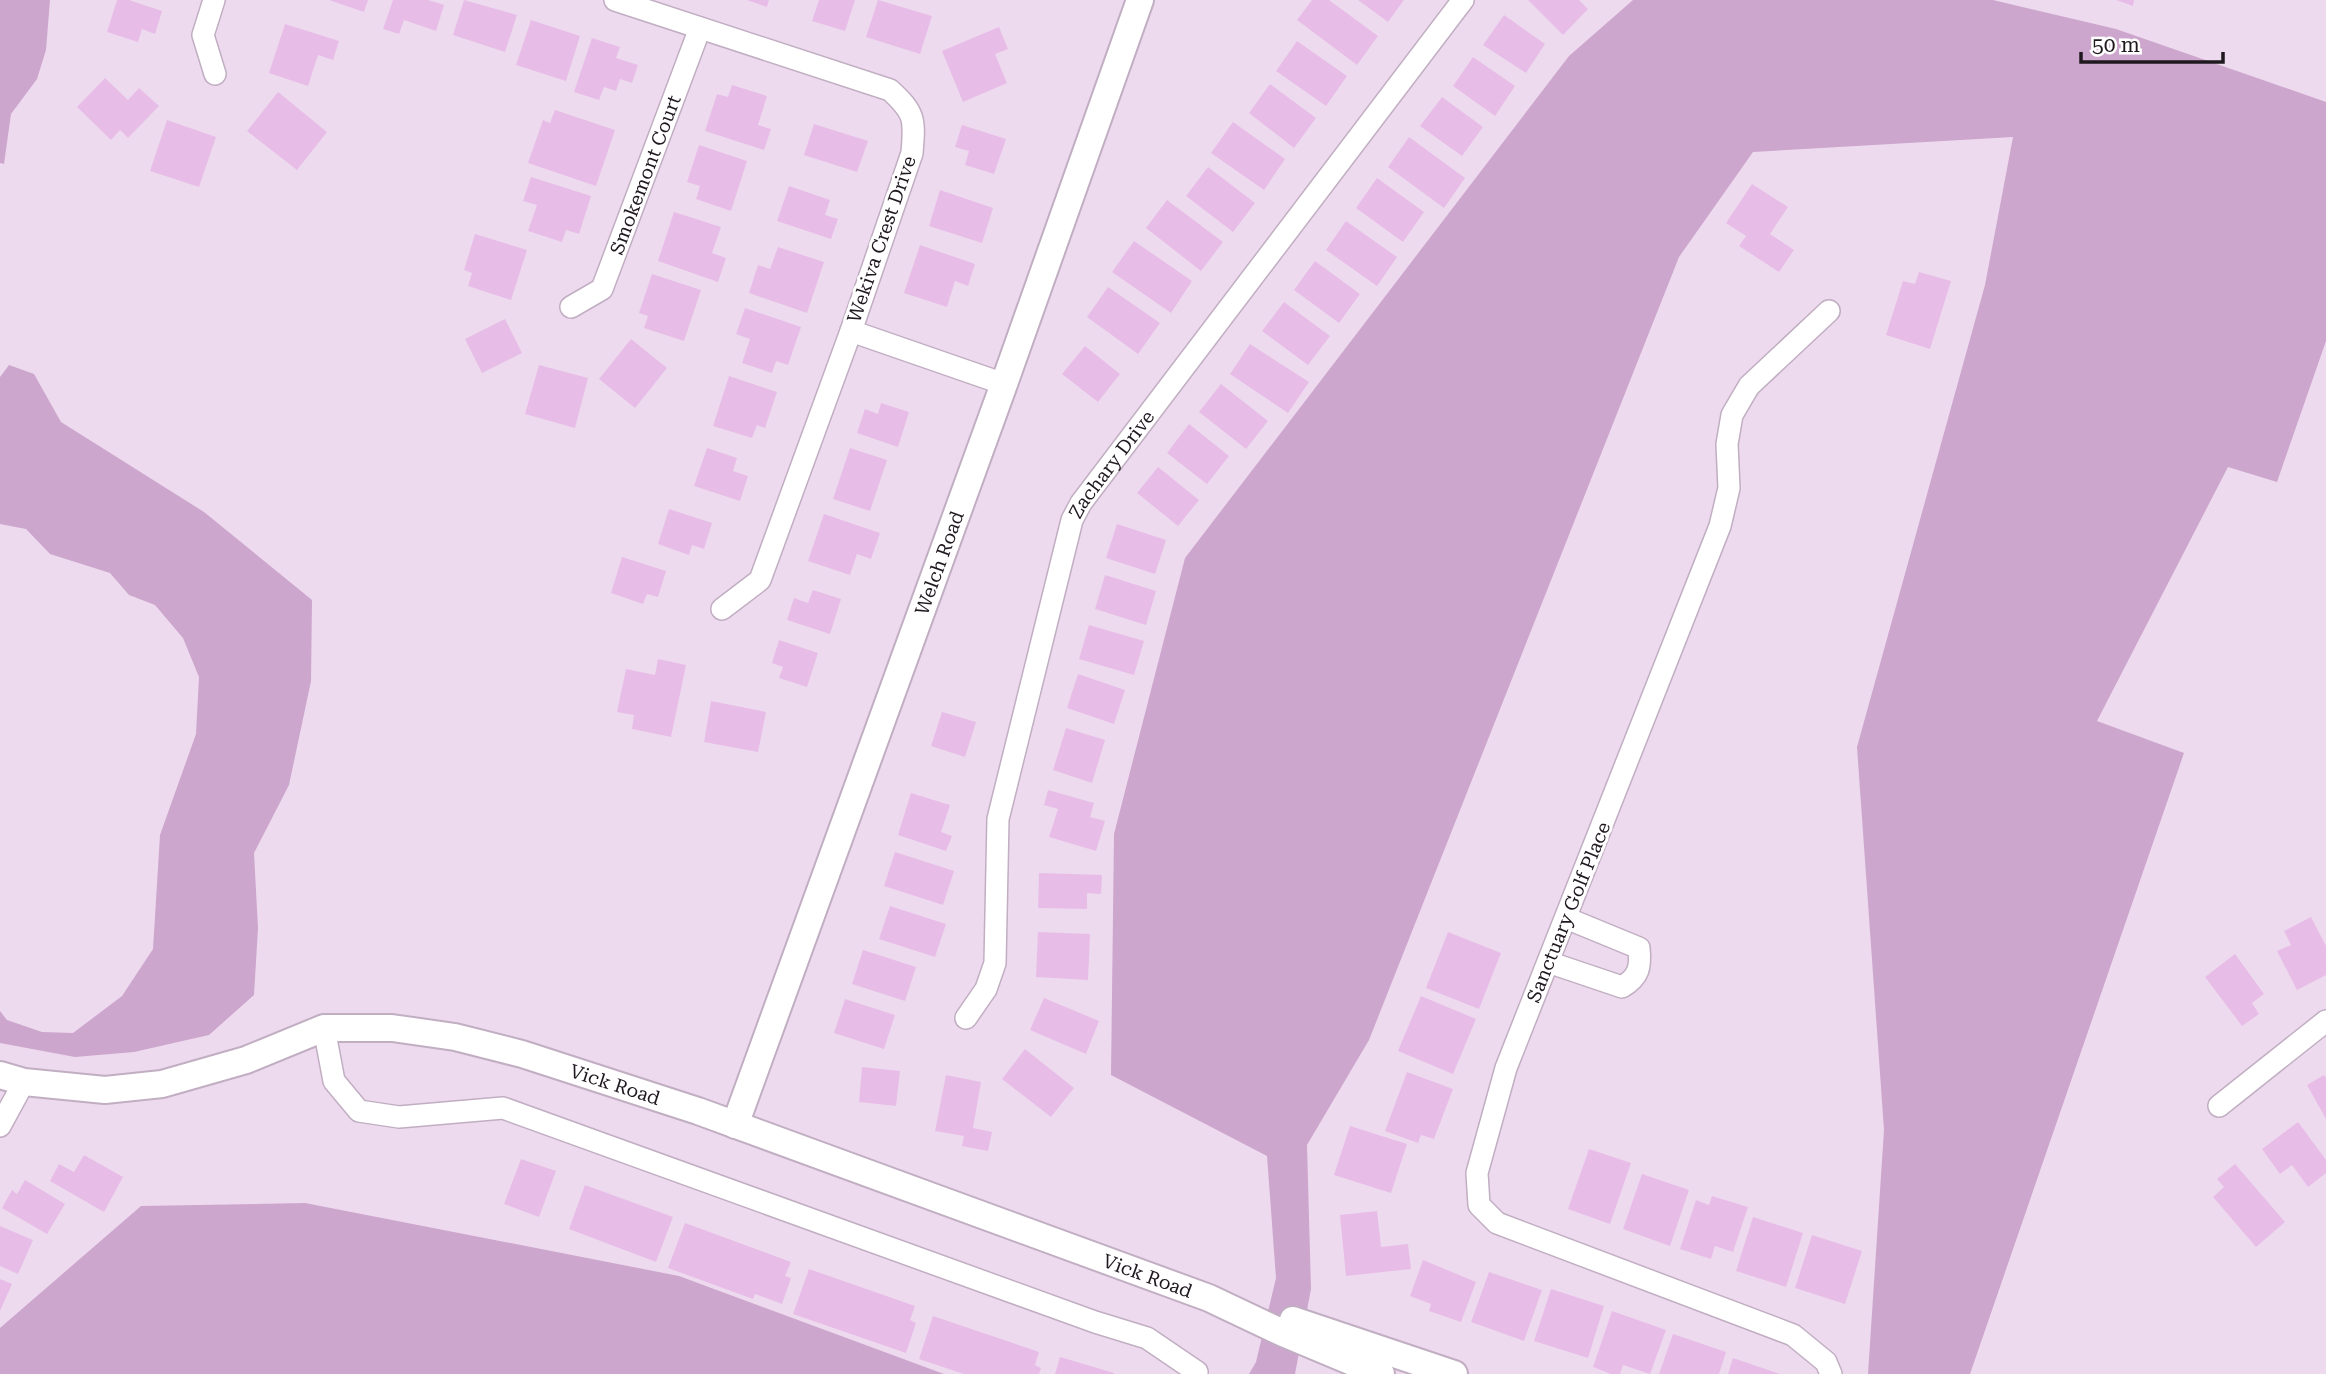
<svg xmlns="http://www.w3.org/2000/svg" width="2326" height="1374" font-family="'Roboto Serif',serif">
	<rect width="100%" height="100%" fill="#eedaee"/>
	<path fill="#cca6cd" d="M0,0H50L46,50L37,79L11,114L4,164L0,163Z
		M1633,0H1993L2116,29L2326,102V341L2277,482L2228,467L2097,721L2184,753L1970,1374H1868L1884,1130L1857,747L1985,285L2013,137L1753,152L1679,257L1369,1040L1307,1145L1311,1289L1295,1374H1249L1256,1362L1276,1278L1267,1156L1111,1075L1114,834L1185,558L1569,56Z
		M9,365L34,374L61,422L204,512L312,600L311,681L289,785L254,853L258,928L254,995L209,1035L134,1052L75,1057L0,1043V1011L7,1020L42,1032L73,1033L122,996L153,949L160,835L196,734L199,677L183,638L155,605L129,595L110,573L50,554L26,529L0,524V377Z
		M305,1203L679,1276L944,1374H0V1328L141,1206Z"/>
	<path fill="#e7bde8" d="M117,0H129L162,11L155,34L142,29L138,42L107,32Z
		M329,0H368L364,12Z
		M393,0H428L444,5L436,31L404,20L399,34L383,29Z
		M464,0L517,15L505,52L453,35Z
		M747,0H769L767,7Z
		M819,0H855L845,31L812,21Z
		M878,0L932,16L920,54L866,37Z
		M1312,0H1329L1378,36L1357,65L1297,20Z
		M1358,0H1404L1388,22Z
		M1528,0H1579L1588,9L1563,35Z
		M2116,0H2134L2133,6Z
		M1504,15L1545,44L1526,73L1483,45Z
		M531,20L580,36L566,81L516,65Z
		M285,24L339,41L333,60L318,55L308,86L269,73Z
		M999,27L1008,49L995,54L1007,83L963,102L942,51Z
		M592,38L620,47L616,58L638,65L632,83L620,79L616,91L604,87L599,100L574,92Z
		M1297,41L1347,76L1326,106L1276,71Z
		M1473,57L1515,86L1495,116L1453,86Z
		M105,78L128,100L139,88L159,106L128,138L120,130L111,140L77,107Z
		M1270,84L1316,118L1294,148L1249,113Z
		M732,85L767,96L758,125L771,129L764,150L705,131L717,94L728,97Z
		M278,92L327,132L297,170L247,131Z
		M1442,97L1483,127L1462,156L1420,126Z
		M555,110L615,130L596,186L528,163L543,120L550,123Z
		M167,120L216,137L199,187L150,171Z
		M1233,122L1285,159L1264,190L1211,153Z
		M814,124L868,141L857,172L804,155Z
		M962,125L1006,139L994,174L965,165L969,151L955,147Z
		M1409,137L1465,178L1444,208L1388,167Z
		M699,145L747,161L731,211L696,199L700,186L687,182Z
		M1208,167L1255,203L1233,232L1186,196Z
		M531,177L591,196L579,234L566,230L562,242L528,231L537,205L523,201Z
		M1377,178L1424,212L1403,242L1356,208Z
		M1752,184L1788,207L1770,234L1794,250L1779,272L1739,246L1746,236L1726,223Z
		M789,186L830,200L825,215L838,219L831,239L777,221Z
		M940,190L993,208L982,243L929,226Z
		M1167,200L1223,242L1201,271L1146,228Z
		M674,212L721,227L712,253L726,258L718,282L658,261Z
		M1346,221L1397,257L1377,286L1326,250Z
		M475,234L527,250L511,300L468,286L472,273L464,270Z
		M1134,241L1192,281L1171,313L1112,272Z
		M920,245L975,264L968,286L955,281L947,307L904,293Z
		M778,247L824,262L807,313L749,293L758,265L770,269Z
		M1315,261L1360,294L1339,323L1294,290Z
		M1919,272L1951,281L1930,349L1886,335L1903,281L1915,284Z
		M652,274L701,290L684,341L644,328L648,316L639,313Z
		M1108,287L1160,323L1138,354L1087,317Z
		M1284,302L1330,336L1308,365L1262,331Z
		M745,308L801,327L788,365L776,361L772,373L742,363L750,339L736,334Z
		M505,319L522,353L482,373L465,339Z
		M631,339L667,368L635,408L599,379Z
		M1250,344L1309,382L1288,413L1230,374Z
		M1085,346L1120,374L1098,402L1062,374Z
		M539,365L588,378L575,428L525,414Z
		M729,376L777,392L765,428L757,425L752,438L713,426Z
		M1221,384L1268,421L1246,449L1199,412Z
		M881,403L909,412L898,447L857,433L865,409L878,414Z
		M1189,424L1229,456L1207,484L1167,453Z
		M707,448L737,458L733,471L748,476L740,501L694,486Z
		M850,448L887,460L870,511L833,499Z
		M1158,467L1199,500L1178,526L1137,493Z
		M669,509L712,523L704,549L692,545L689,555L658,544Z
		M824,514L880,533L871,559L857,554L850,575L808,561Z
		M1117,524L1166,540L1155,574L1106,558Z
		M622,557L666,571L658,597L647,594L643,604L611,593Z
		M1105,575L1156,591L1146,625L1095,609Z
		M813,590L841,599L830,634L787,620L794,598L808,603Z
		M1089,625L1144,641L1134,675L1079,659Z
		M779,640L818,653L807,687L779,678L783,667L772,663Z
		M658,659L686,665L671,737L632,729L634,715L617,712L626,669L655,675Z
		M1078,674L1125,690L1114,724L1067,708Z
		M711,701L766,712L758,752L704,742Z
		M942,712L976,722L965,757L931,746Z
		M1066,728L1105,740L1092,783L1053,770Z
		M1048,790L1094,803L1090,817L1105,821L1096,851L1049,837L1058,809L1044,805Z
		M911,793L950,805L941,832L952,836L946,851L898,835Z
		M895,852L954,871L943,905L884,886Z
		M1039,873L1102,875L1101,894L1087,893V909L1038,908Z
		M890,906L946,924L935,957L879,939Z
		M2311,917L2326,946V975L2297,990L2277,951L2291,945L2284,931Z
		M1038,932L1090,934L1088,980L1036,977Z
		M1448,932L1501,953L1479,1009L1426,988Z
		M863,950L916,967L905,1001L852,984Z
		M2235,954L2264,994L2252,1003L2259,1014L2242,1026L2205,977Z
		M1421,996L1476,1019L1453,1074L1398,1051Z
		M1044,998L1099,1021L1086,1054L1030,1030Z
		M845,999L895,1015L884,1049L834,1033Z
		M1025,1049L1074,1088L1051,1117L1002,1079Z
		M862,1067L900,1071L896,1106L859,1102Z
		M1407,1072L1453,1089L1434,1139L1421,1135L1418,1143L1385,1131Z
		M946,1075L981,1082L973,1128L992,1132L988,1151L962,1146L964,1136L935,1131Z
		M2324,1075L2326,1078V1119L2307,1085Z
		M2298,1122L2326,1160V1173L2308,1187L2292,1165L2280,1174L2262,1149Z
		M1350,1126L1407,1144L1391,1193L1334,1175Z
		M1589,1149L1631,1163L1610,1224L1568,1209Z
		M84,1155L123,1177L104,1212L50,1181L59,1164L74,1172Z
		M521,1159L556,1171L539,1217L504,1204Z
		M2235,1164L2285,1222L2256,1247L2213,1197L2224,1187L2217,1179Z
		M1642,1174L1689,1190L1670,1246L1623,1229Z
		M25,1180L65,1204L47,1234L2,1208L12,1190L17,1194Z
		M585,1185L673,1217L656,1262L569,1229Z
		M1712,1196L1748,1207L1733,1252L1715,1246L1711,1259L1680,1249L1696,1200L1709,1205Z
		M1377,1211L1381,1247L1408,1244L1411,1269L1346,1276L1340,1215Z
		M1753,1217L1803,1233L1786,1287L1736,1271Z
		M685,1223L791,1262L785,1276L791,1278L782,1304L755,1294L753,1299L668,1268Z
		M0,1226L33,1240L18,1274L0,1266Z
		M1812,1235L1862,1251L1845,1304L1795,1288Z
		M1423,1260L1476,1282L1461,1322L1429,1311L1431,1304L1410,1296Z
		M809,1269L915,1306L910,1320L916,1323L906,1353L793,1314Z
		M1489,1272L1542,1290L1524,1341L1471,1322Z
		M0,1279L12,1284L0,1311Z
		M1551,1289L1604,1306L1588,1358L1534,1341Z
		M1612,1311L1666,1330L1650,1374L1623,1365L1620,1374H1611L1593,1367Z
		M933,1316L1039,1352L1035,1365L1041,1368L1039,1374H964L919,1359Z
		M1673,1334L1726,1352L1719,1374H1659Z
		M1060,1357L1114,1373V1374H1055Z
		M1733,1358L1780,1374H1728Z"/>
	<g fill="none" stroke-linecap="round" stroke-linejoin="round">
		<defs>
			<g id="minor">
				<path d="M214,0L203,35L215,74"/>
				<path d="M615,0L890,90C915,113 915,119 912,153L851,331L760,580L722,609"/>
				<path id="s1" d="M571,307L602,289L700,28"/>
				<path d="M1829,311L1749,386L1732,415L1727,444L1729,488L1720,526L1506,1068L1477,1173L1479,1205L1497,1223L1793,1335L1826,1362L1831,1374"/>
				<path d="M851,331L1004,384"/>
				<path d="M1548,962L1622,987C1639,977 1641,967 1639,948L1566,918"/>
				<path id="s2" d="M966,1018L986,989L995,963L998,819L1072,520L1081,503L1463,0"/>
				<path d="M324,1028L334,1081L359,1111L399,1117L503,1108L1095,1322L1147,1338L1197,1372"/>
				<path d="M2219,1106L2326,1021"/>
				<path d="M0,1126L24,1082"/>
			</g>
			<g id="tertiary">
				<path id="s3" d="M0,1075L24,1082L105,1090L162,1084L246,1060L324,1028H392L455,1037L522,1054L698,1111L1209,1298L1283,1333L1381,1374"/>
				<path id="s4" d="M735,1125L1004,384L1140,0"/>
				<path d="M1293,1320L1454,1374"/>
			</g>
		</defs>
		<use href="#minor" stroke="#c1aec2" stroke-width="24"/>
		<use href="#tertiary" stroke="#c1aec2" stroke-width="30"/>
		<use href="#minor" stroke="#fff" stroke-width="21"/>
		<use href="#tertiary" stroke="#fff" stroke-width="26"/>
	</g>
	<g text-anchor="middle" stroke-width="6" stroke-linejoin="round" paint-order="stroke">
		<g font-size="19" fill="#1f181f" stroke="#fff">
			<text dy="7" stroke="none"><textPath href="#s1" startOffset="158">Smokemont Court</textPath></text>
			<text transform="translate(881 239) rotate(-71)" y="7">Wekiva Crest Drive</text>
			<text dy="7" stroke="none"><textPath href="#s2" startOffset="583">Zachary Drive</textPath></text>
			<text dy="7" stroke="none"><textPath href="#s4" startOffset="598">Welch Road</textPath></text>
			<text transform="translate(1568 912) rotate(-68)" y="7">Sanctuary Golf Place</text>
			<text dy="7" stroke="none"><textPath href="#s3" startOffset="634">Vick Road</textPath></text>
			<text dy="7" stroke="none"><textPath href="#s3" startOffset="1200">Vick Road</textPath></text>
		</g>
	</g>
	<path d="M2081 52v10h142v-10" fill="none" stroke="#1f181f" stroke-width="3.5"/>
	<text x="2092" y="52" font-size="21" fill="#1f181f" stroke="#ffffff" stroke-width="5" paint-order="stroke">50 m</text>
</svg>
